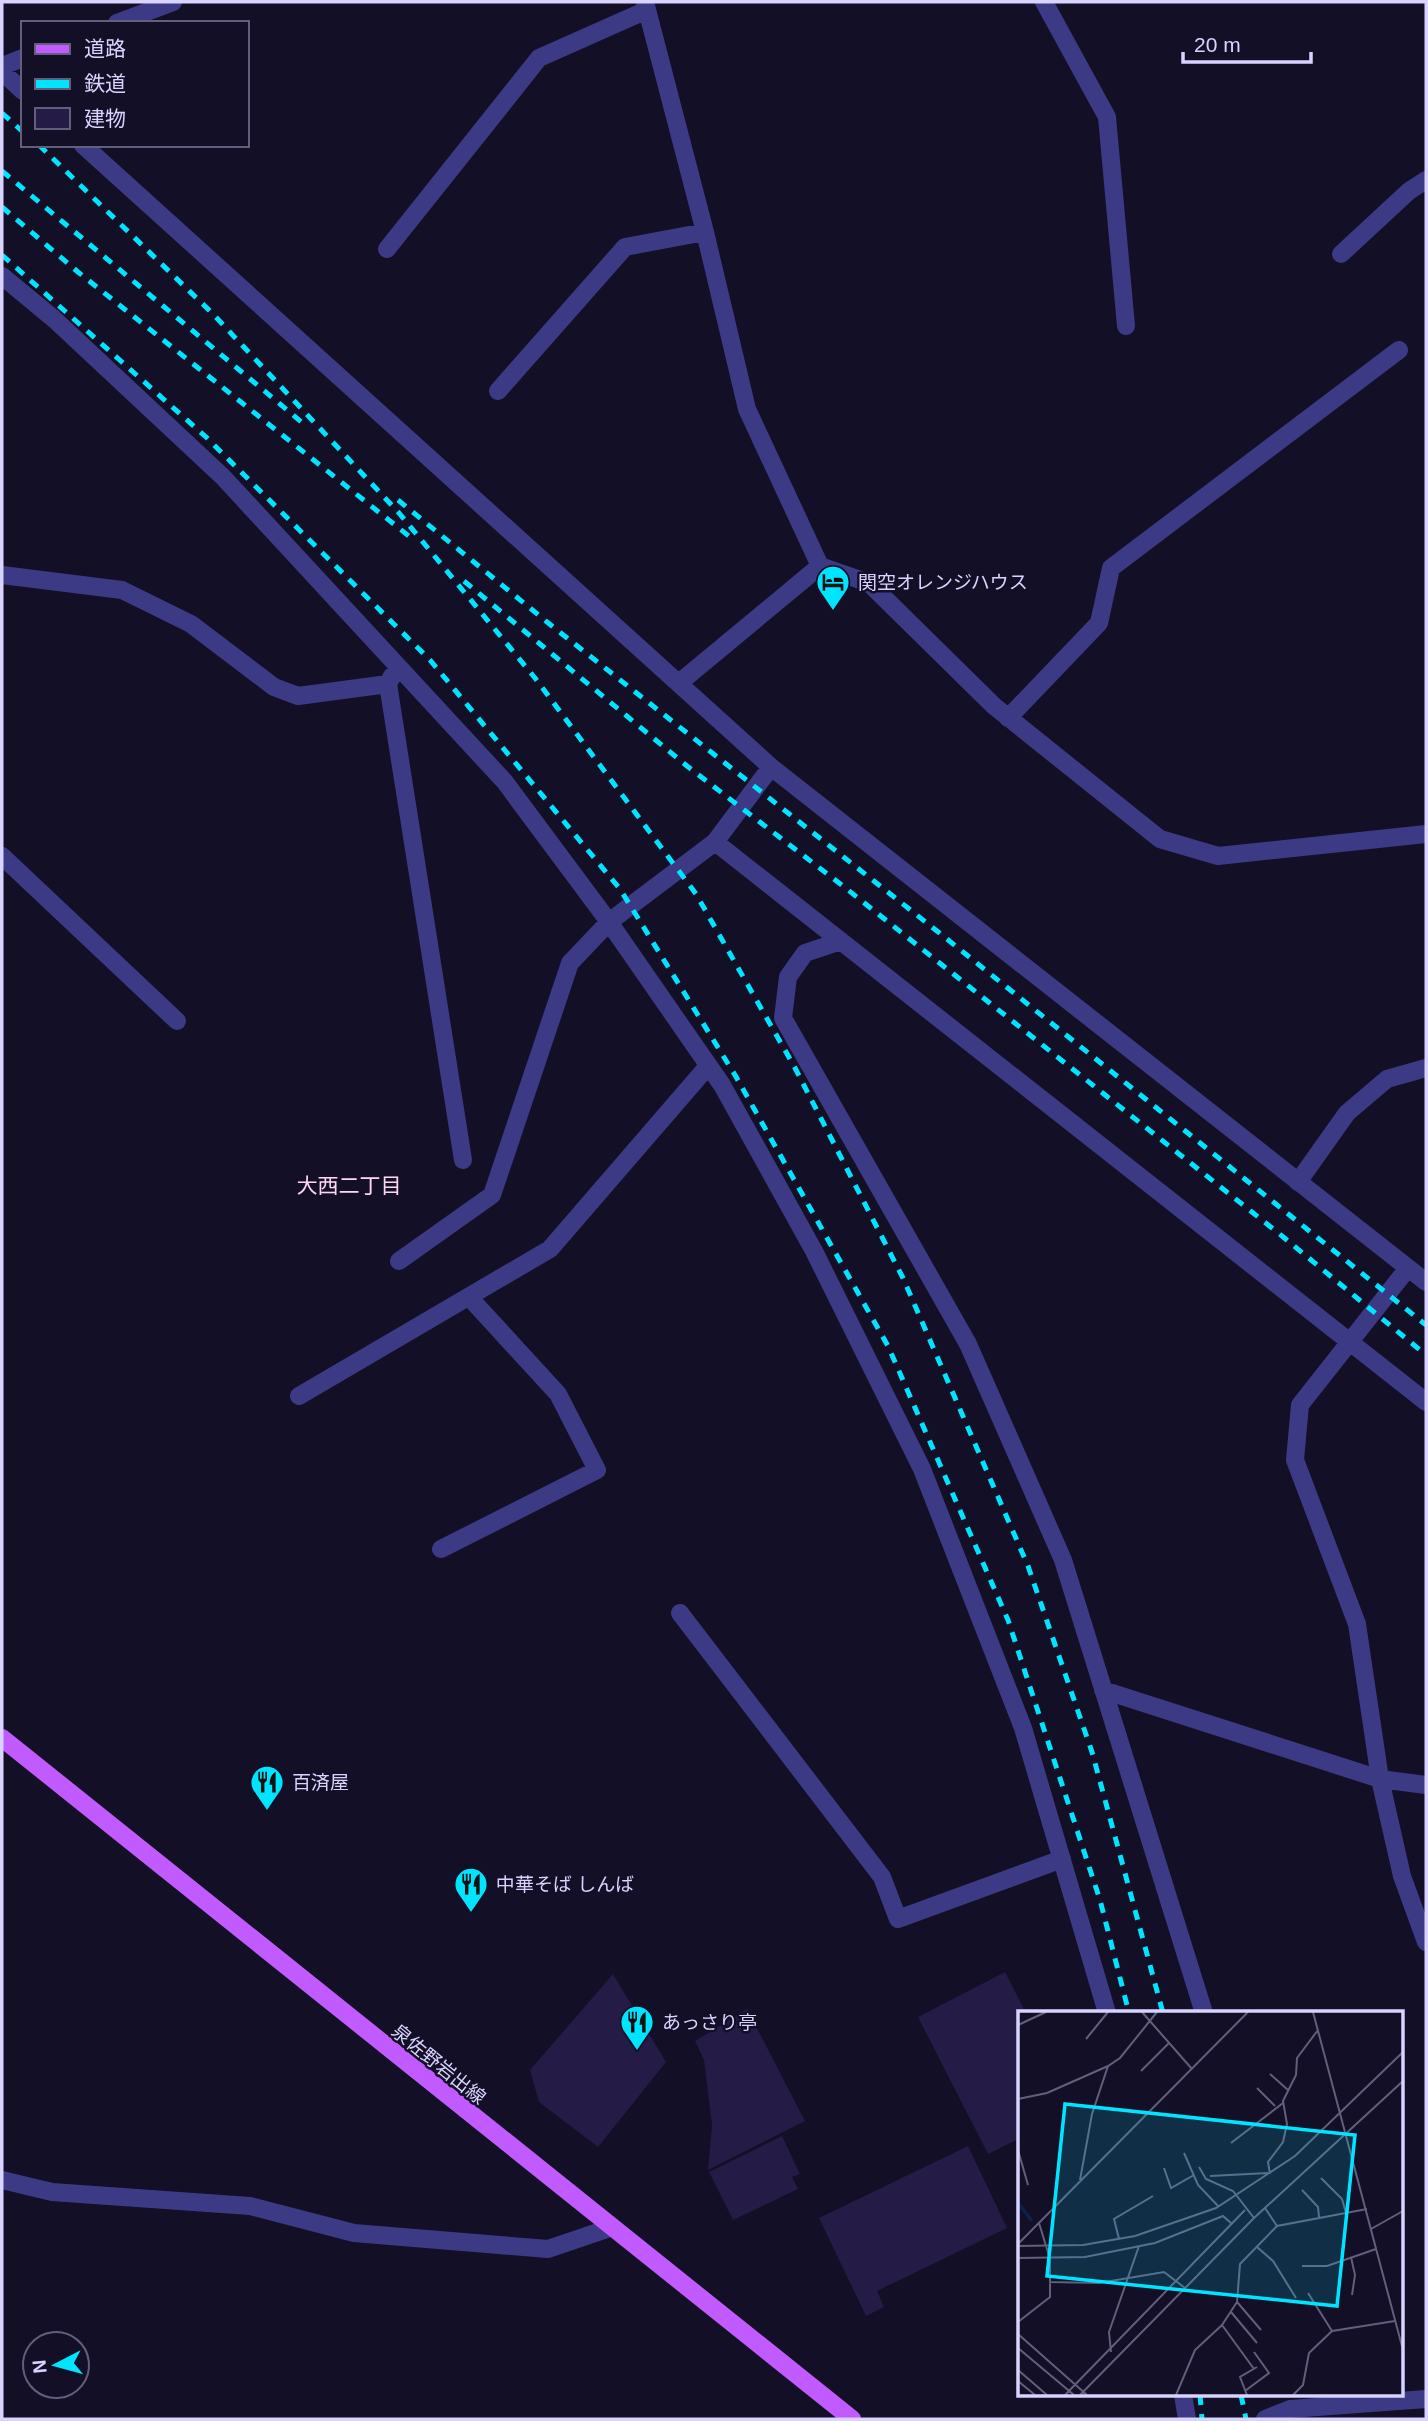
<svg xmlns="http://www.w3.org/2000/svg" width="1428" height="2421" font-family="Arial,'Noto Sans JP',sans-serif">
	<rect width="100%" height="100%" fill="#130f26"/>
	<path fill="#241b47" d="M1005,1972L1026,2013H1020V2138L988,2154L918,2017Z
		M613,1974L666,2062L598,2147L539,2102L530,2070Z
		M747,2009L805,2121L708,2170L712,2125L704,2060L695,2041Z
		M782,2136L800,2174L792,2177L798,2189L733,2220L709,2172Z
		M968,2146L1007,2228L877,2291L884,2307L866,2316L819,2218Z"/>
	<g fill="none" stroke-linecap="round" stroke-linejoin="round">
		<path stroke="#3d3a85" stroke-width="18" d="M1298,1182L1347,1113L1387,1079L1426,1068"/>
		<path stroke="#3d3a85" stroke-width="18" d="M645,2L705,232L747,409L820,566L869,583L994,706L1160,839L1218,856L1426,834
			M1044,2L1107,117L1126,326
			M117,23L173,2
			M2,66L23,58
			M2,72L23,91
			M83,145L771,767L1426,1282
			M387,249L539,58L647,10
			M1341,254L1409,191L1426,180
			M2,276L54,319L223,477L505,782L609,922L722,1085L814,1251L922,1469L1023,1728L1107,2013
			M498,391L625,247L705,232
			M2,575L122,590L191,624L274,687L298,696L388,684L392,676
			M679,683L820,566
			M388,684L463,1160
			M1008,718L1099,623L1111,568L1399,350
			M715,842L1426,1402
			M2,856L177,1021
			M841,941L805,953L788,977L783,1018L968,1344L1063,1560L1204,2013
			M399,1261L492,1195L570,963L609,922L715,842L771,767
			M1408,1268L1300,1405L1295,1460L1357,1624L1380,1779L1402,1876L1426,1942
			M299,1396L550,1249L708,1066
			M441,1549L597,1470L558,1394L469,1297
			M680,1613L882,1877L898,1919L1062,1859
			M1103,1690L1380,1779L1426,1785
			M2,2180L52,2192L250,2206L354,2233L548,2249L610,2228
			M1183,2395L1187,2419
			M1265,2419L1290,2409L1426,2399"/>
		<path stroke="#c25bff" stroke-width="18" d="M2,1738L852,2419"/>
		<path stroke="#00e5ff" stroke-width="5" stroke-dasharray="10 9" stroke-linecap="butt" d="M2,113L23,132
			M39,145L213,314L399,513L535,678L696,894L794,1066L903,1278L1028,1566L1092,1752L1163,2013
			M2,171L305,425
			M2,207L78,272L410,537
			M2,255L206,437L430,660L620,889L735,1075L888,1346L1008,1620L1100,1900L1129,2013
			M398,500L552,626L937,931L1426,1325
			M464,581L687,766L843,886L1282,1236L1426,1355
			M1200,2395L1202,2419
			M1241,2395L1246,2419"/>
	</g>
	<defs>
		<symbol id="hotel-pin" viewBox="-11 -11 22 30"><path d="M0 17L-7.5 6A9.5 9.5 0 1 1 7.5 6Z" fill="#00e5ff" stroke="#130f26"/><path d="M-6-4.5h1.5V1H6V5H4.5V3h-9V5H-6ZM-4 0a1.8 1.8 0 1 1 3.6 0ZM.5 0V-2.5h3Q6-2.5 6 0Z" fill="#111"/></symbol>
		<symbol id="restaurant-pin" viewBox="-11 -11 22 30"><path d="M0 17L-7.5 6A9.5 9.5 0 1 1 7.5 6Z" fill="#00e5ff" stroke="#130f26"/><path d="M-5-6h1v4h1v-4h1v4h1v-4h1v5L-1.5 .5V6h-2V.5L-5-1ZM5-6V6H3V1.5H1.5Q1.5-4 5-6Z" fill="#111"/></symbol>
	</defs>
	<g fill-rule="evenodd">
		<use href="#hotel-pin" x="814" y="563" width="38" height="52"/>
		<use href="#restaurant-pin" x="248" y="1763" width="38" height="52"/>
		<use href="#restaurant-pin" x="452" y="1865" width="38" height="52"/>
		<use href="#restaurant-pin" x="618" y="2003" width="38" height="52"/>
	</g>
	<g text-anchor="middle" stroke-width="5" stroke-linejoin="round" paint-order="stroke">
		<g font-size="19" fill="#d9d4ff" stroke="#130f26" text-anchor="start">
			<text x="858" y="589">関空オレンジハウス</text>
			<text x="292" y="1789">百済屋</text>
			<text x="496" y="1891">中華そば しんば</text>
			<text x="662" y="2029">あっさり亭</text>
		</g>
		<g font-size="19" fill="#d9d4ff" stroke="#130f26">
			<text transform="translate(439 2064) rotate(39)" y="7">泉佐野岩出線</text>
		</g>
		<g font-size="21" fill="#ffd6f0" stroke="#130f26">
			<text x="349" y="1193">大西二丁目</text>
		</g>
	</g>
	<g transform="translate(1018 2011)">
		<rect width="385" height="385" fill="#130f26"/>
		<path fill="none" stroke="#0c2248" stroke-width="3.5" d="M0,192L14,210"/>
		<path fill="none" stroke="#625e7d" stroke-width="2" d="M124,1L174,58M295,1L385,339M0,14L28,1M68,28L90,1M123,60L151,32M252,63L270,79M239,77L257,95M0,88L29,82L90,55L102,47L139,1M213,132L265,92M0,139L10,174M166,142L180,174L201,196M181,156L188,168L215,180L236,207M146,157L153,177L176,164M252,163L250,151L265,131L269,113L265,90L278,64L279,47L300,19M192,165L250,162M303,167L324,188L328,202M62,169L74,103L90,55M284,179L300,196L301,206M247,197L259,215M353,218L385,200M101,228L96,208L135,185M0,233L230,1M0,235L65,234L117,225L198,197L277,145L385,41M239,236L255,250L278,287M333,246L337,264L334,284M0,247L67,246L137,232L205,205L214,213M284,255H309L358,238M31,271L81,272L146,261L167,277M290,282L314,320M219,291L243,319M213,301L239,332M0,311L32,286V248L21,212M204,314L236,358M0,323L69,384M0,337L56,384M93,341L91,321L121,235M0,359L29,384M0,370L17,384M227,380L251,362L236,341M47,384L227,199M62,384L236,207L385,70M158,384L177,339L204,314L219,291L222,253L259,215L349,198M229,384L222,366L239,356M275,384L285,374L291,342L314,320L377,310"/>
		<path fill="#00e5ff" fill-opacity="0.15" stroke="#00e5ff" stroke-width="3.5" d="M47,93L337,124L319,295L29,265Z"/>
		<rect width="385" height="385" fill="none" stroke="#d9d4ff" stroke-width="3.5"/>
	</g>
	<rect width="1428" height="2421" fill="none" stroke="#d9d4ff" stroke-width="7"/>
	<rect x="21" y="21" width="228" height="126" fill="#130f26" stroke="#625e7d" stroke-width="2"/>
	<rect x="35" y="44" width="35" height="10" fill="#c25bff" stroke="#625e7d" stroke-width="2"/>
	<text x="84" y="56" font-size="21" fill="#d9d4ff">道路</text>
	<rect x="35" y="79" width="35" height="10" fill="#00e5ff" stroke="#625e7d" stroke-width="2"/>
	<text x="84" y="91" font-size="21" fill="#d9d4ff">鉄道</text>
	<rect x="35" y="108" width="35" height="21" fill="#241b47" stroke="#625e7d" stroke-width="2"/>
	<text x="84" y="126" font-size="21" fill="#d9d4ff">建物</text>
	<g transform="translate(56 2365) rotate(264)"><circle r="33" fill="#130f26" stroke="#625e7d" stroke-width="2"/>
	<path d="M0-5L12 26L0 18L-12 26Z" fill="#00e5ff"/>
	<text y="-10" font-size="19" font-weight="bold" text-anchor="middle" fill="#d9d4ff">N</text>
	</g>
	<path d="M1183 52v10h128v-10" fill="none" stroke="#d9d4ff" stroke-width="3.5"/>
	<text x="1194" y="52" font-size="21" fill="#d9d4ff" stroke="#130f26" stroke-width="5" paint-order="stroke">20 m</text>
</svg>
